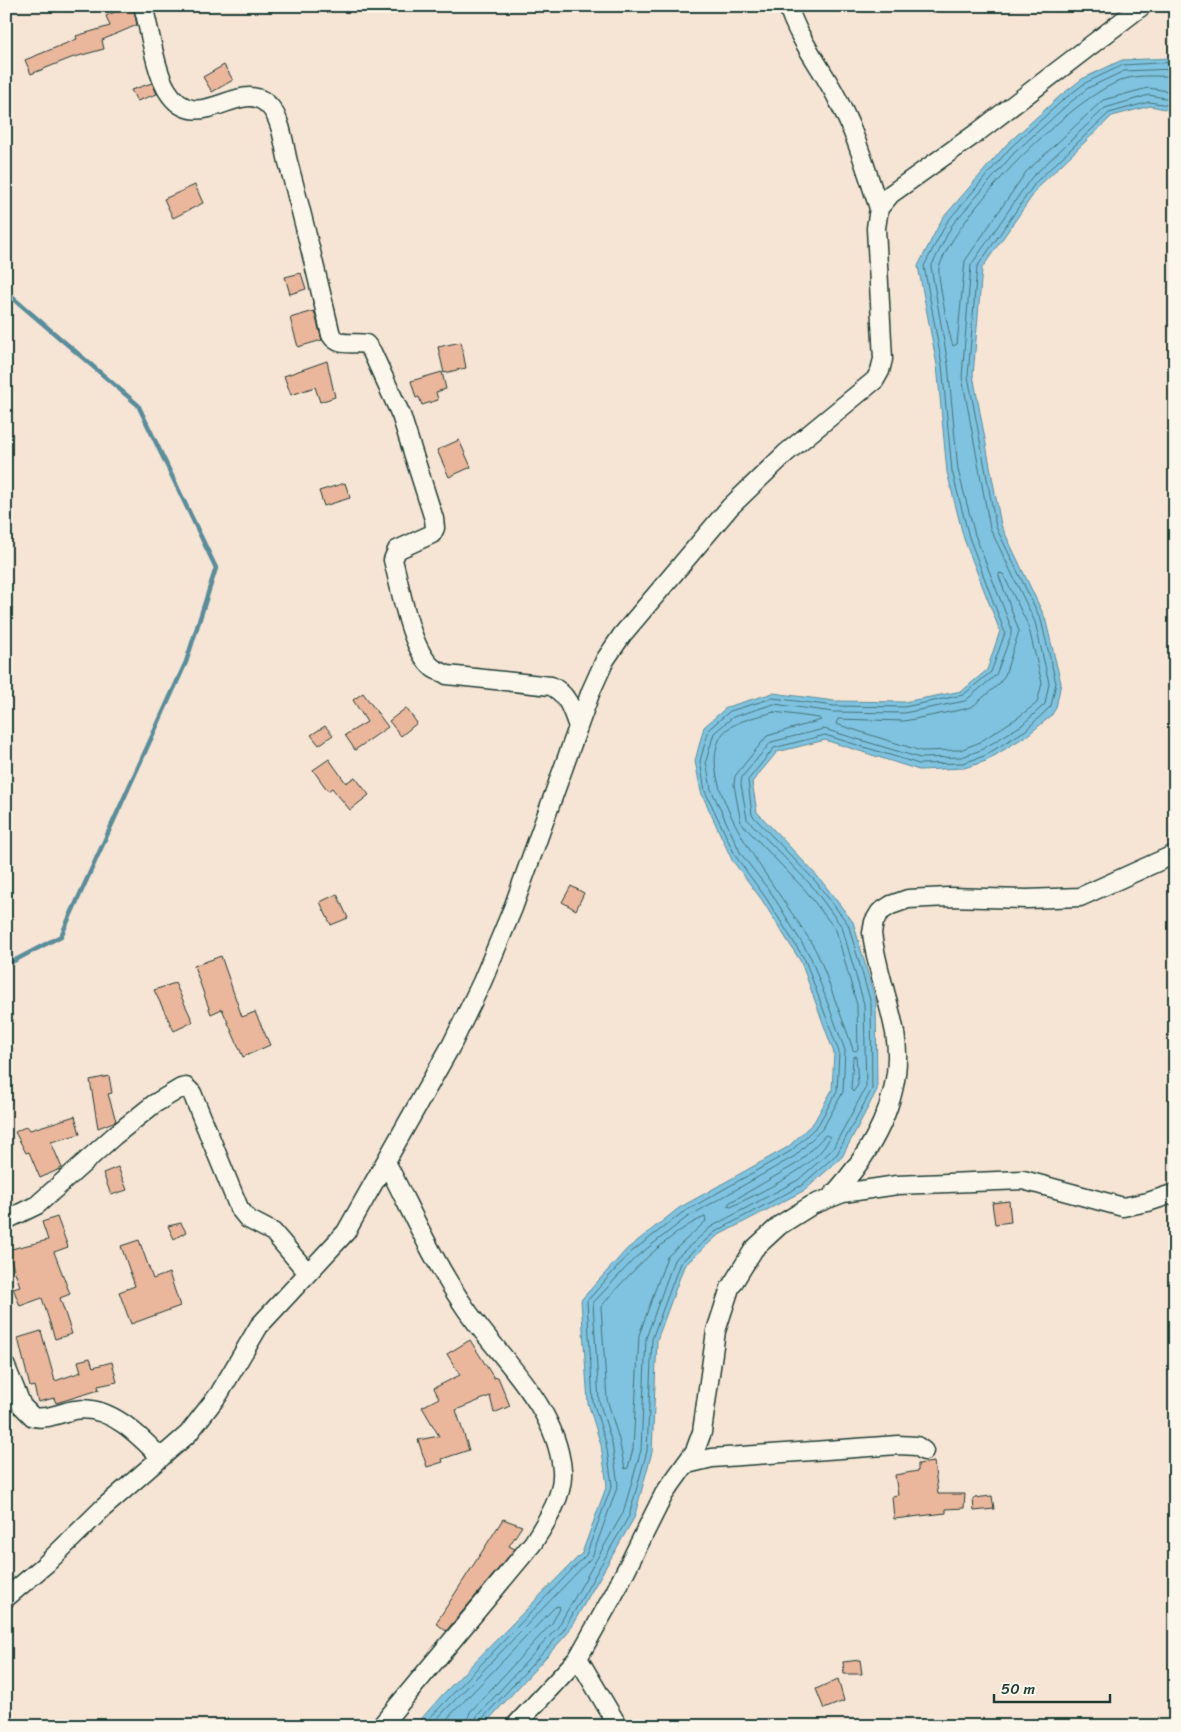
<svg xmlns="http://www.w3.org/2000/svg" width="1181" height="1732" font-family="Sriracha,sans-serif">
	<rect width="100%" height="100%" fill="#f6e4d4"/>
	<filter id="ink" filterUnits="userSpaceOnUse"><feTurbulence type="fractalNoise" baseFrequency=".02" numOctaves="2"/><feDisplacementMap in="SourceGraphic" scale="10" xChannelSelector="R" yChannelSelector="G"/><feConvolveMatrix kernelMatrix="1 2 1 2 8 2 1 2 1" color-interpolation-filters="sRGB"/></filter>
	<g filter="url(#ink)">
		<path fill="#7fc3e0" stroke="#598d9b" d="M1175,58V111L1150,106L1112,116L1040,185L982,268L973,375L1001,525L1045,618L1061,683L1056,708L1051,716L1029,734L986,761L964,768L919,770L825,740L777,752L752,782L757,812L820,879L853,922L876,1002L877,1090L842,1157L805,1190L717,1236L684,1266L657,1340L652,1452L634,1518L567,1634L483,1726H415L443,1694L582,1553L607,1485L601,1445L588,1403L581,1300L627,1249L679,1208L788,1147L814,1122L832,1090L834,1053L801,962L762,900L732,860L701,792L695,761L704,727L727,707L773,693L834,701L904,702L962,691L987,670L1000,631L964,539L947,472L937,365L918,266L942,219L1006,145L1060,96L1082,79L1122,60Z"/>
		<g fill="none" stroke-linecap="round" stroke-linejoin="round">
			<path stroke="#457379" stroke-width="1" d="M1175,76C1160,77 1140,74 1125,79C1073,95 955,215 939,268C937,274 949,336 953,346L957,344L965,261L1026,172L1103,100L1148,88L1175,92
				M1000,573L1003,574L1028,625L1042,683L1037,703L1017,718L978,743L960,750L921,751L836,724L838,719L904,721L965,709L973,706L999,684L1005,675L1019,631L999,576Z
				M774,712L819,718L821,720L767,736L735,776L734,785L741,823L806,891L836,930L857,1005L858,1049L856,1051L853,1050C847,1030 839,1011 832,992C827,979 823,965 817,953C792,904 692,793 720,738C729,721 757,717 774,712Z
				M856,1056L858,1085L853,1092L851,1089L853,1058Z
				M826,1135L830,1137C818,1167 760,1192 731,1207L728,1206L729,1203L798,1163Z
				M705,1217L706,1221L667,1257L639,1335L633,1449L628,1468L625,1469L619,1440L607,1399L601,1307C623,1279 672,1229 705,1217Z
				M422,1726L586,1555L612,1485L606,1443L593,1402L587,1301L630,1253L682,1213L791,1151L818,1125L837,1091L839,1052L805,960L766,898L736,857L705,791L700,761L709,729L730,711L773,698L834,706L904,707L963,695L991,672L1005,633L969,537L952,471L942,365L924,266L947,222L1010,148L1063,100L1085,83L1123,65L1175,62
				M430,1726L592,1557L618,1485L612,1443L599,1401L593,1303L635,1258L686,1218L795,1156L823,1128L843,1092L845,1050L811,958L772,894L741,854L711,789L706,761L714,733L733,717L774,704L833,712L904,713L965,701L996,675L1011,635V627L975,535L958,470L948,364L931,267L952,225L1014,153L1067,105L1088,88L1124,71L1175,69
				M440,1726L555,1607L559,1606L560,1609L552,1623L470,1712L466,1726
				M474,1726L477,1716L558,1627L623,1513L641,1450L646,1338L674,1260L711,1227L798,1180L832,1150L866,1087L864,1004L842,927L812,886L747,819L741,784L742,777L771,742L824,729L920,758L962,757L981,750L1022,725L1045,704L1049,683L1035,622L990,528L962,377L971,265L1031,178L1105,108L1149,95L1175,100
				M480,1726L481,1720L563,1631L629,1516L647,1451L652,1339L680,1263L715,1232L802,1185L837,1154L872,1089L871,1003L848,924L816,882L752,815L748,780L774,748L825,735L919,764L963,763L984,756L1026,730L1051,706L1056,683L1041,620L996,527L968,376L977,267L1036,182L1109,113L1149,102L1175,106"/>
			<path stroke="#598d9b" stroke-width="4.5" d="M6,292L138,405L216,568L186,662L61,936L6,965"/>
		</g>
		<path fill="#eab69c" stroke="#1f3d34" d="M127,6H133L137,25L102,40L104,49L71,58L31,74L25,60L77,39L76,36L110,26L106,16Z
			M224,65L233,80L212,92L203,77Z
			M152,83L157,94L137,101L131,90Z
			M195,185L203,203L173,218L164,199Z
			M301,273L306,289L290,294L285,277Z
			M314,311L322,340L298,347L290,318Z
			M461,342L466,368L444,373L438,347Z
			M327,361L335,397L320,402L315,387L291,395L284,376Z
			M442,372L446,389L436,392L438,400L422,405L419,397L416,398L411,381Z
			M459,440L471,467L449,477L437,450Z
			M345,483L350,498L324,506L319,491Z
			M363,693L388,727L355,750L345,735L367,722L353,700Z
			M406,708L417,723L401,736L389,721Z
			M325,726L333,735L319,745L311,735Z
			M329,759L346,783L355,777L369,795L350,810L332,788L328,791L313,770Z
			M571,886L584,893L576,910L562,902Z
			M337,894L348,918L331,925L320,902Z
			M221,956L242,1017L255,1012L270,1045L243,1057L222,1009L211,1014L194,966Z
			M175,983L193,1022L174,1031L154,990Z
			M109,1076L112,1093L108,1094L116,1121L98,1128L90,1080Z
			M75,1116L80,1134L51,1142L62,1168L40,1178L29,1152L26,1153L15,1132L27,1126L30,1130Z
			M118,1167L127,1190L111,1195L103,1173Z
			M1009,1201L1011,1222L995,1224L992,1203Z
			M57,1217L68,1247L54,1252L70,1294L60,1298L72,1334L55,1339L42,1298L20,1306L13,1288L20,1286L7,1250L48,1240L42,1222Z
			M181,1223L186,1232L174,1239L168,1226Z
			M139,1240L153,1279L169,1273L180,1306L131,1324L119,1292L135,1286L121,1246Z
			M41,1331L55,1381L81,1372L78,1361L90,1358L93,1367L112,1362L117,1382L98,1386L99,1390L56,1403L54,1398L38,1402L34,1386L30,1387L18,1338Z
			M470,1340L494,1378L498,1377L510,1406L494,1413L490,1396L456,1410L469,1450L442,1459L443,1462L427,1467L418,1440L439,1436L422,1407L439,1398L434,1388L460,1375L447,1354Z
			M934,1462L938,1494H965L964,1508L946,1509V1513L894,1519L892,1496L898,1495L895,1475L918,1471V1464Z
			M992,1496L994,1509L974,1511L973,1498Z
			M503,1519L522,1526L509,1546L515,1549L446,1631L436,1623Z
			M860,1660L862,1674H844L843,1662Z
			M838,1679L844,1701L824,1709L816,1689Z"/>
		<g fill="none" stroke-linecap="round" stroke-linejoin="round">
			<defs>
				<path id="minor" d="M143,6C150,30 155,70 167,90C198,141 242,72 271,108C282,122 284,146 288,162C304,220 317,277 331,335C339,348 354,341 366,344L372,352L401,415L434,519L435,528L432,534L397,550L393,560C401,589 410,649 433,668C437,671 443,672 447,675L551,686C568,694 572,710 578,727
					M788,6C799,42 824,70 840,104C857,137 867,173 879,208
					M830,1198C871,1155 906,1095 895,1033C889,1000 876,967 872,933L874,922L880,912L891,905L908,899L948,897L1027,899L1080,897L1175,854
					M6,1220L37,1205L114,1136L154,1104L181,1088L186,1087L192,1093L239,1208L248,1219L273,1232L308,1273
					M6,1367L22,1406L33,1417C48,1420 61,1412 75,1410C109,1404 140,1436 161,1458
					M687,1464L712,1458L898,1445L917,1446L924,1451
					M6,1598L46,1564L102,1509L188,1434L219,1394L259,1326L346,1232L452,1044L482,982L513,908L591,691L605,660L622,635L730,507L786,453L875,380L880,371L883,359L876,228L879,208L891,194L978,132L1142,6
					M578,1658L618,1726
					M381,1726L533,1543C546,1522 564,1496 562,1470C556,1404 498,1357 464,1306C433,1261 411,1210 386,1162
					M515,1726L578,1658L614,1594L664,1494L695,1451L702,1432L716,1331L730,1288L754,1249L780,1225L812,1205L843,1193L897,1185L1023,1180L1123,1207L1148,1202L1175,1193"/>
			</defs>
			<use href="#minor" stroke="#1f3d34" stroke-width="21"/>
			<use href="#minor" stroke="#fbf7ec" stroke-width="18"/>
		</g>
	</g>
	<rect width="1181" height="1732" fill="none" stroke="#fbf7ec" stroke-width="25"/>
	<rect x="12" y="12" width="1156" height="1707" fill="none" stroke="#1f3d34" stroke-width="2" filter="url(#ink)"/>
	<path d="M994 1694v8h116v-8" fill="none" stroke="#1f3d34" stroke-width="2.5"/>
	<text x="1001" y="1694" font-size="15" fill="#1f3d34" stroke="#fbf7ec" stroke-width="4" paint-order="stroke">50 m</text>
</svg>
